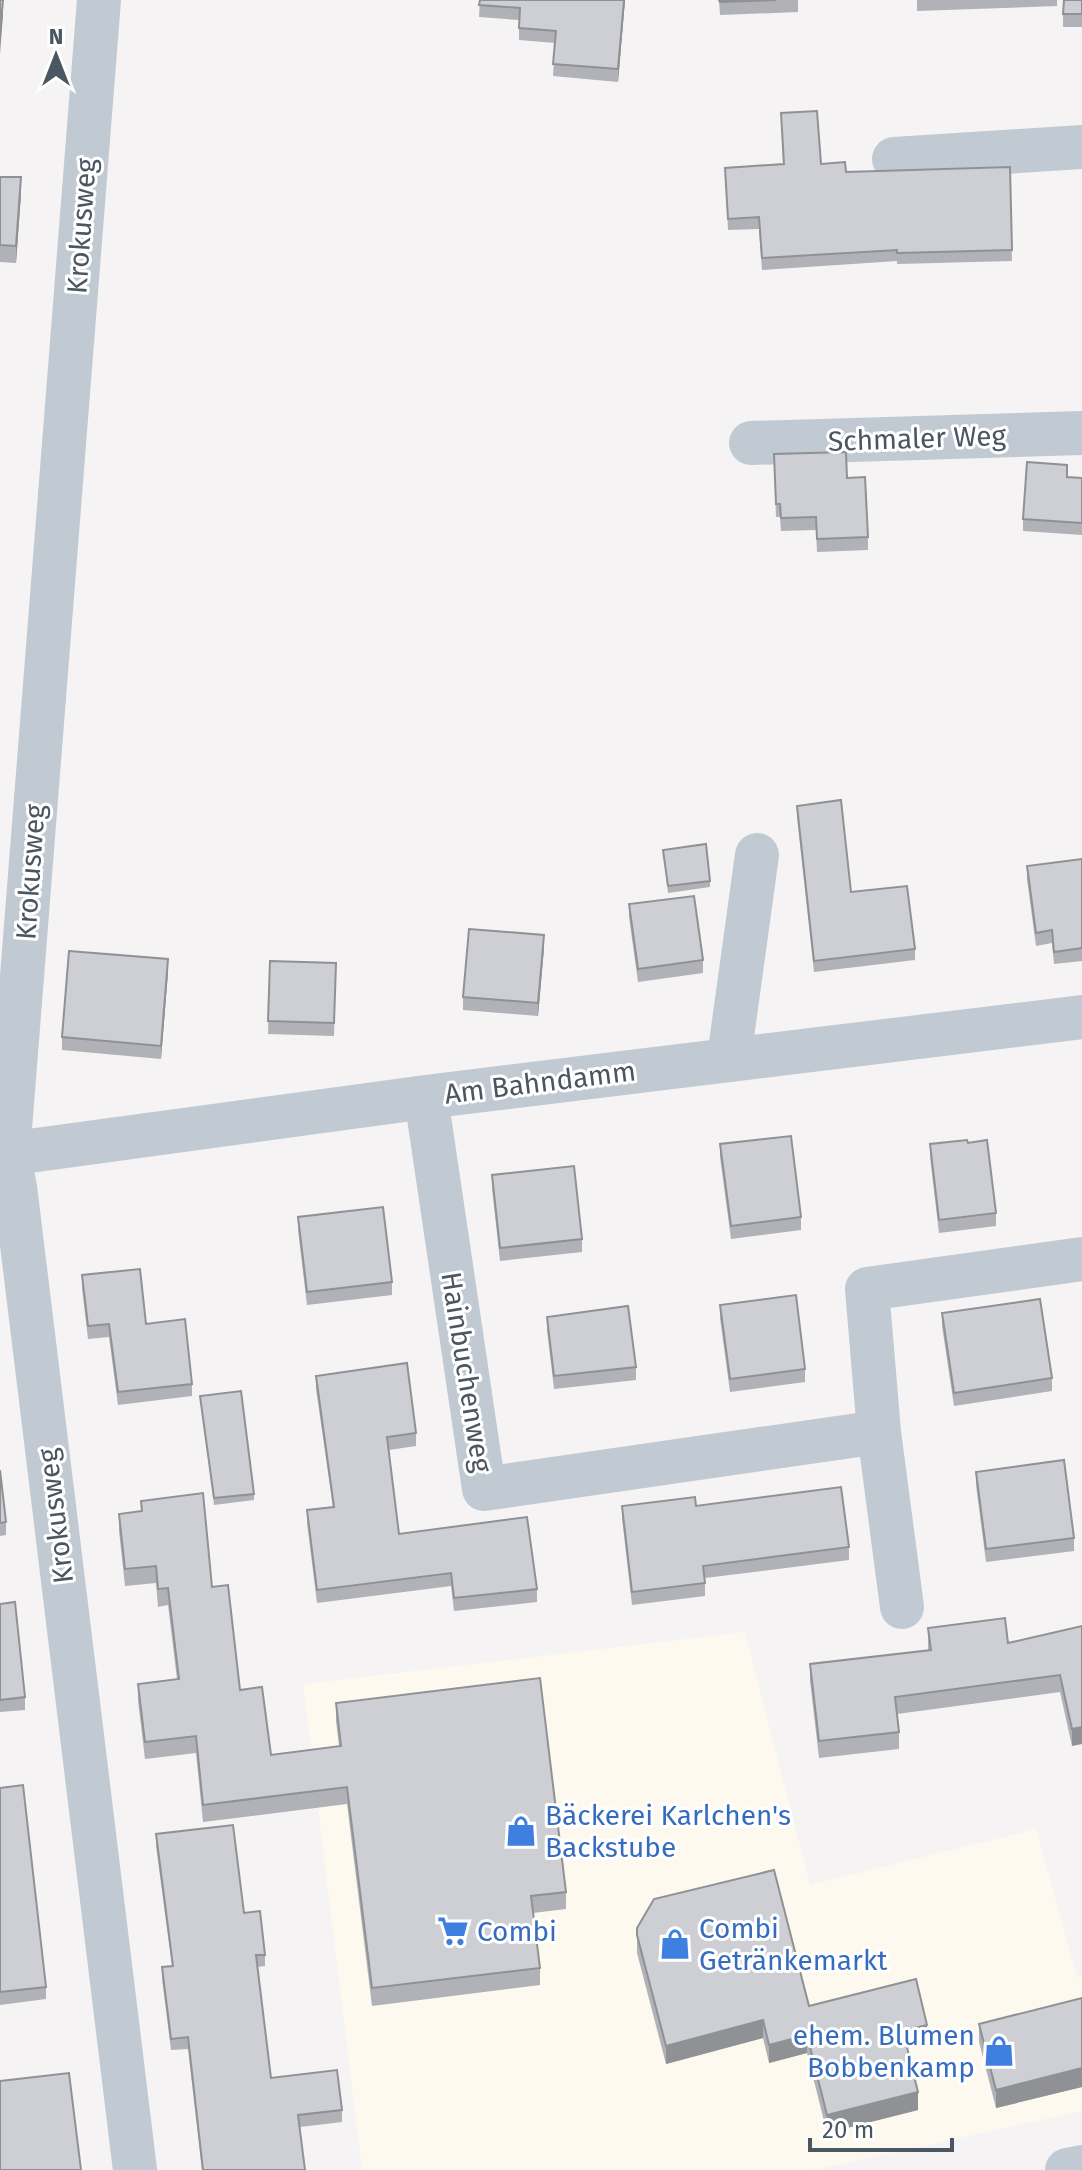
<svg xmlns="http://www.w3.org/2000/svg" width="1082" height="2170" font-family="'Fira Sans',sans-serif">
	<rect width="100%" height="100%" fill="#f5f3f3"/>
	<path fill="#fdf9ef" d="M745,1632L810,1885L1036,1829L1077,1977L1082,1976V2111L814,2170H362L303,1684Z"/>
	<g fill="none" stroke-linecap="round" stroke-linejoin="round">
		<path stroke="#c1cad2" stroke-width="44" d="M99,0L8,1154L15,1187L135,2170
			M894,159L1082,147
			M751,443L1082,433
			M729,1058L757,855
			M426,1097L484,1489L879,1432L867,1289L1082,1259
			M0,1155L426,1097L1082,1017
			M879,1432L902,1607
			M1067,2170L1082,2167"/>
	</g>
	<path fill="#b0b2b7" d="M480,0H625L618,82L553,76L555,43L519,40V20L479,17Z
		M719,0H798V12L720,15Z
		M917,0H1057V6L917,11Z
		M1082,0V27H1063V14Z
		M781,113L821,164L846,172L1010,167L1012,261L897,264V261L762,270L759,229L728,230L725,168L783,164Z
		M0,177L21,194L16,263L0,262Z
		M774,467L847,478L868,537V550L817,552L816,530L781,531L780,517H776Z
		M1067,477L1082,478V535L1023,531V519Z
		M797,806L851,892L915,949V960L814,972L797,817Z
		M663,850L710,881V887L668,893Z
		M1082,859V961L1054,964L1052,943L1036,946L1027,879V866Z
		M629,904L703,960V973L638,982L629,917Z
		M544,948L538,1016L463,1010V997Z
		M270,961L336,963L334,1036L268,1034Z
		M168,972L161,1059L62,1050V1037Z
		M720,1144L801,1217V1230L731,1239L720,1157Z
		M930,1144L996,1213V1226L939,1233L930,1157Z
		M492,1175L582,1239V1252L500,1261L492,1188Z
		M298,1217L392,1282V1295L307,1305L298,1230Z
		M82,1275L146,1324L192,1384V1396L118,1405L109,1337L88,1339L82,1288Z
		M720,1305L805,1369V1382L730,1392L720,1318Z
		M942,1313L1052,1378V1391L954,1406L942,1326Z
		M547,1317L636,1367V1380L554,1389L547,1330Z
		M316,1376L416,1433V1446L389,1450L399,1534L537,1589V1602L454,1611L451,1586L317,1603L307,1523V1510L333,1507L316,1389Z
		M200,1396L254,1494V1500L214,1505Z
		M0,1470L6,1522V1535L0,1536Z
		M976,1472L1074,1538V1551L986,1562L976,1485Z
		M141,1501L212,1587L240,1690L271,1755L339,1746L336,1721V1703L566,1892V1909L533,1913L540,1968V1985L372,2006L347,1804L203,1822L196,1753L145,1759L138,1701V1684L177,1679L168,1605L158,1607L156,1583L125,1586L119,1531V1514L141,1512Z
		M622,1506H696L849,1547V1560L705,1578V1596L632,1605L622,1518Z
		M0,1604L25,1697V1710L0,1712Z
		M1082,1626L1072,1746L1060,1692L897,1714L899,1732V1749L819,1758L810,1681V1664L928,1650V1628L1008,1643Z
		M0,1788L46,1987V1999L0,2005Z
		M156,1834L244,1913L265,1955V1966L257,1967L271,2078L342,2110V2122L300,2127L305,2170H202L188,2049L171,2050L162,1979V1967L172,1966L156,1846Z
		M637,1928L809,2006L927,2043L907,2048L918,2110L827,2133L807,2053L769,2063L763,2038L666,2064L637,1953Z
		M1082,1998V2087L996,2108L979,2042V2024Z"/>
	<path fill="#909195" d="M3,0V15L0,54V36Z
		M624,0H625L618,82V69Z
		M21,177V194L16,263V246Z
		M544,935V948L538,1016V1003Z
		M168,959V972L161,1059V1046Z
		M1082,1727V1744L1072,1746V1729Z
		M763,2020V2038L666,2064V2046Z
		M927,2025V2043L903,2049V2031Z
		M807,2035V2053L769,2063V2045Z
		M1082,2068V2087L996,2108V2090Z
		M918,2092V2110L827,2133V2115Z"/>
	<path fill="#cdcfd5" stroke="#909195" stroke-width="2" d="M0,0H3L0,36Z
		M480,0H624L618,69L553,64L556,31L519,28L520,8L479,5Z
		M719,0H776L720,2Z
		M1064,0H1082V14H1063Z
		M817,111L821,164L845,162L846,172L1010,167L1012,250L897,253V250L762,258L759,217L728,219L725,168L784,164L781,113Z
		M0,177H21L16,246L0,245Z
		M846,452L847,478L865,477L868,537L817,539L816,517L781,518L780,504H776L774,454Z
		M1027,462L1067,465V477L1082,478V523L1023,519Z
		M841,800L851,892L907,886L915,949L814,961L797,806Z
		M706,844L710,881L668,886L663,850Z
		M1082,859V948L1054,952L1052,930L1036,933L1027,866Z
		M694,896L703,960L638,969L629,904Z
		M469,929L544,935L538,1003L463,997Z
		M69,951L168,959L161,1046L62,1037Z
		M270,961L336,963L334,1023L268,1021Z
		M791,1136L801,1217L731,1226L720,1144Z
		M967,1140L968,1143L987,1140L996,1213L939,1220L930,1144Z
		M574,1166L582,1239L500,1248L492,1175Z
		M383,1207L392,1282L307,1292L298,1217Z
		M140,1269L146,1324L185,1319L192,1384L118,1392L109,1324L88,1326L82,1275Z
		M796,1295L805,1369L730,1379L720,1305Z
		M1040,1299L1052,1378L954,1393L942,1313Z
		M628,1306L636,1367L554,1376L547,1317Z
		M407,1363L416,1433L387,1437L399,1534L527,1517L537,1589L454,1598L451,1573L317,1590L307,1510L334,1507L316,1376Z
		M241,1391L254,1494L214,1498L200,1396Z
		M1064,1460L1074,1538L986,1549L976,1472Z
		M0,1470L6,1522L0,1523Z
		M841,1487L849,1547L703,1566L705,1583L632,1592L622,1506L695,1497L696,1506Z
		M203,1493L212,1587L228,1585L240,1690L262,1687L271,1755L341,1746L336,1703L540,1678L566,1892L531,1896L540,1968L372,1988L347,1787L203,1805L196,1736L145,1742L138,1684L179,1679L168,1588L158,1589L156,1566L125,1569L119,1514L142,1511L141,1501Z
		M15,1602L25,1697L0,1700V1604Z
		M1005,1618L1008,1643L1082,1626V1727L1072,1729L1060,1675L895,1697L899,1732L819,1741L810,1664L931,1650L928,1628Z
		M23,1785L46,1987L0,1992V1788Z
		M233,1825L244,1913L260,1911L265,1955H256L271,2078L337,2070L342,2110L298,2115L305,2170H203L188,2037L171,2039L162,1967L173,1966L156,1834Z
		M774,1870L809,2006L916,1979L927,2025L903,2031L918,2092L827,2115L807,2035L769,2045L763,2020L666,2046L637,1935V1928L654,1899Z
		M1082,1998V2068L996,2090L979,2024Z
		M69,2073L81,2170H0V2081Z"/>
	<defs>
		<symbol id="shop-bare" viewBox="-9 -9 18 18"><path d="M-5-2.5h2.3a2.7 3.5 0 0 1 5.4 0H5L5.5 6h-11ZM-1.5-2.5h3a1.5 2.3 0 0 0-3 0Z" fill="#3f7fe0" stroke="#fff" stroke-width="2.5" paint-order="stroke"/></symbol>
		<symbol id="supermarket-bare" viewBox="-9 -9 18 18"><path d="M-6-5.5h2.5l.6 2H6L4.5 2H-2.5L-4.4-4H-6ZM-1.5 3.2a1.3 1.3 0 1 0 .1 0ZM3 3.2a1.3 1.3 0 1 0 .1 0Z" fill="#3f7fe0" stroke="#fff" stroke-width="2.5" paint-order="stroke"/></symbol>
	</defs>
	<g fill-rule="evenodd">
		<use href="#shop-bare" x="499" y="1809" width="44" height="44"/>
		<use href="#supermarket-bare" x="431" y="1909" width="44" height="44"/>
		<use href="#shop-bare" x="653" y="1922" width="44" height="44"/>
		<use href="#shop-bare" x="977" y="2029" width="44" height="44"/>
	</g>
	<g text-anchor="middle" stroke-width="6" stroke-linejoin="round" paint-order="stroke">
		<g font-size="28" fill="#4a5661" stroke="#fff">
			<text transform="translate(81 226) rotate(-86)" y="10">Krokusweg</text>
			<text transform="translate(917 438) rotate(-2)" y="10">Schmaler Weg</text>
			<text transform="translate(30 872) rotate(-86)" y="10">Krokusweg</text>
			<text transform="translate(540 1082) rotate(-7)" y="10">Am Bahndamm</text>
			<text transform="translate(467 1372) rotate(81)" y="10">Hainbuchenweg</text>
			<text transform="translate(55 1516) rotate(-97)" y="10">Krokusweg</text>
		</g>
		<g font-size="28" fill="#366cbe" stroke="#fff" text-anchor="start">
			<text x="545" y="1825">Bäckerei Karlchen's<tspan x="545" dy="32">Backstube</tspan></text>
			<text x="699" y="1938">Combi<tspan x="699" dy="32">Getränkemarkt</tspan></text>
			<text x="477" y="1941">Combi</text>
			<text x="975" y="2045" text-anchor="end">ehem. Blumen<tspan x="975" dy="32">Bobbenkamp</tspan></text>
		</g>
	</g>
	<g transform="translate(56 56)" stroke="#ffffff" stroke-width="6" paint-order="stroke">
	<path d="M0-6L14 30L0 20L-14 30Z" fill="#4a5661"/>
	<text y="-12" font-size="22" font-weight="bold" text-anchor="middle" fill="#4a5661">N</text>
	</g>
	<path d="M810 2138v12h142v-12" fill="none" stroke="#4a5661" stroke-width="4"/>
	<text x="822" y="2138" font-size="24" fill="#4a5661" stroke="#ffffff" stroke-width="6" paint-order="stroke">20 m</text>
</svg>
